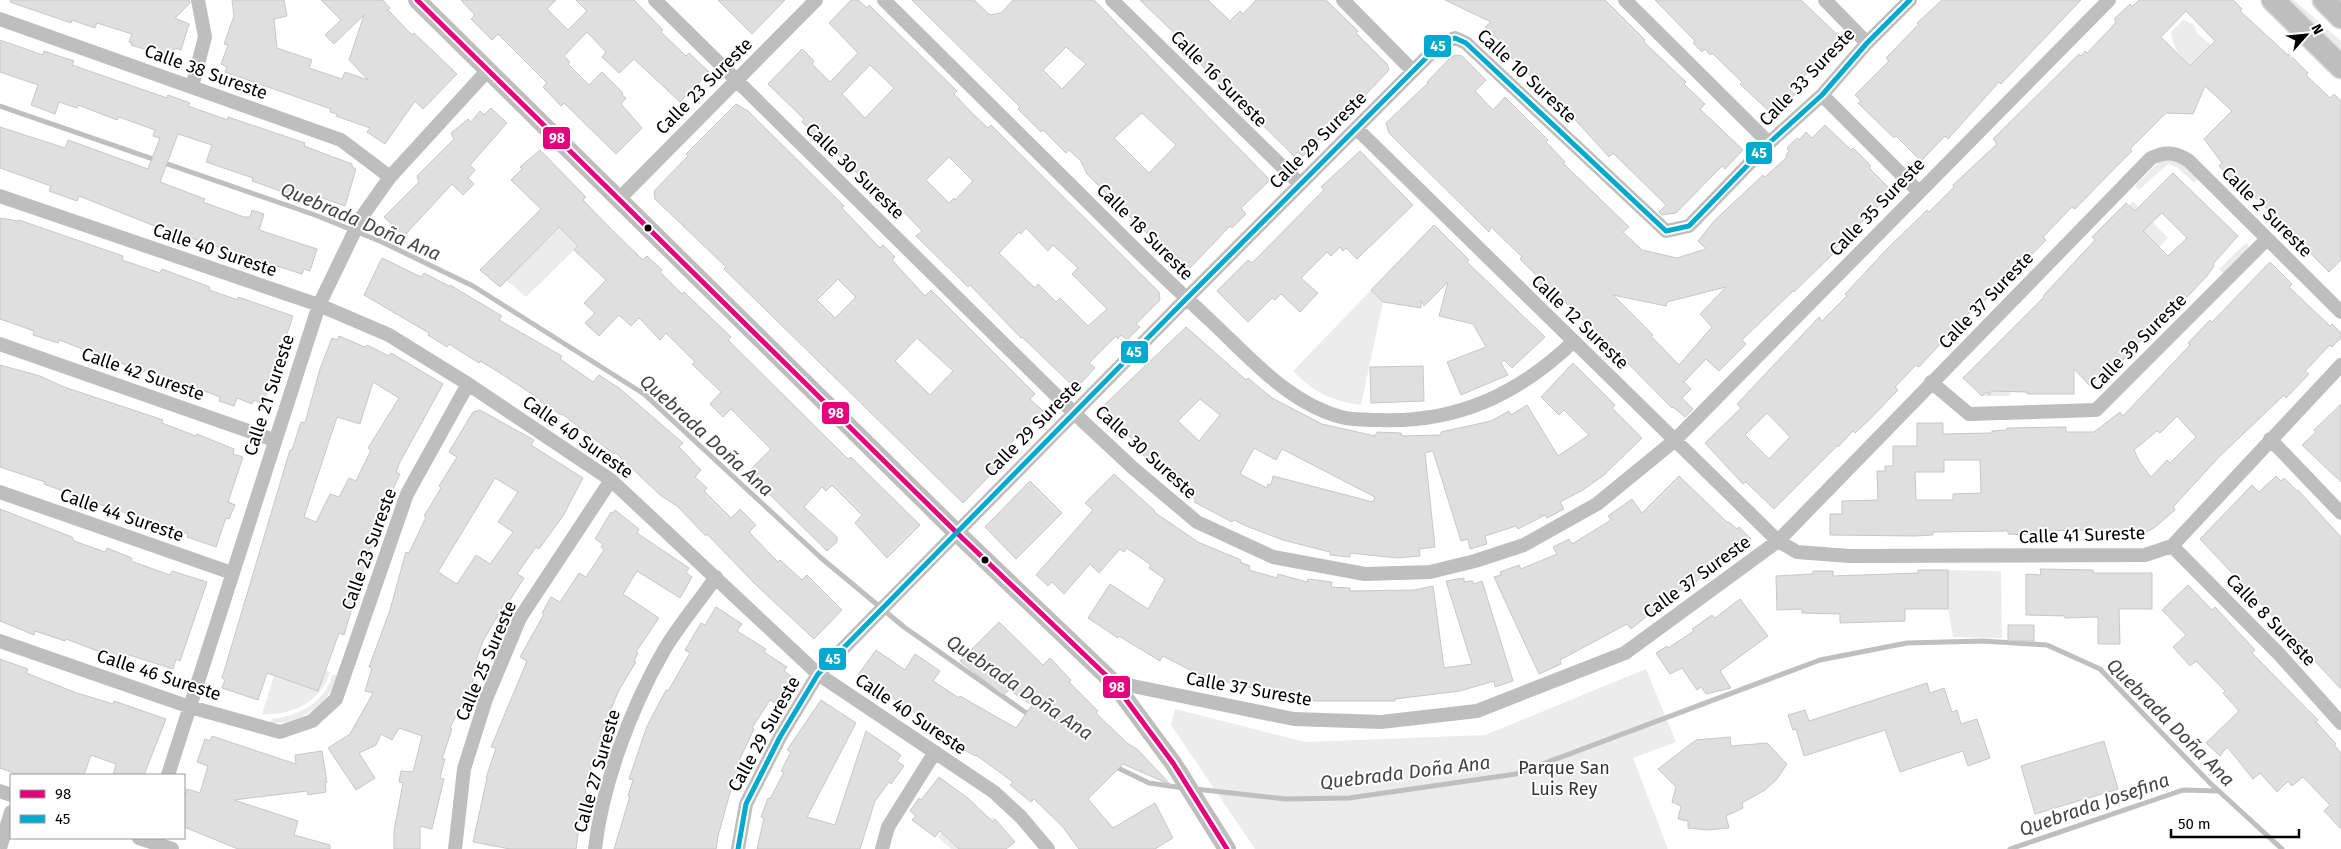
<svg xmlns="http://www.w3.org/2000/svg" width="2341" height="849" font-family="'Fira Sans',sans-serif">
	<rect width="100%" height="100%" fill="#fff"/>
	<path fill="#ececec" d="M2286,0H2294L2341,41V54Z
		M2183,20L2193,24L2198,34L2211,45L2192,66L2184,67L2181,63L2182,57C2176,52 2172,40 2171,32Z
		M2169,158L2182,163L2197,179L2194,183L2177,167L2168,164L2139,190L2135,186L2161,160Z
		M2133,201L2168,238L2146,261L2136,238L2149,225L2129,205Z
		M559,227L579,245L526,297L506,280Z
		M2248,243L2249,248L2223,273L2219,269L2245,244Z
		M1371,290L1383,302L1361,405C1333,402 1312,391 1293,371Z
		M1997,386L2010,391V396H1982L1986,392L1990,394Z
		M1948,570L2001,571L2002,638L1953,637L1948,609Z
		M1646,669L1676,742L1633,758L1668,849H1255L1171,725L1175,709L1306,742L1485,735Z
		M325,670L330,672C321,702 292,716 262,714L274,676L318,691Z
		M333,674L339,676C328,704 301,724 271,723V719C300,716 325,702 333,674Z
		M953,816L959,821L945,836L961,849L992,817L995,819L966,849H951L938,837Z"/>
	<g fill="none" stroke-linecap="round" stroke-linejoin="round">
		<path stroke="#bfbfbf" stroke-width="5" d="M0,106L315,215L382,242L473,286L644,394L820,557L904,627L1032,717
			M1114,766L1149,783L1184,788
			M1195,789L1286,799L1349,798L1516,774L1820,660L1907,643L1983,641L2047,645L2100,669L2209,782L2282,849
			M2010,849L2183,790L2219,791"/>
	</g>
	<path fill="#dfdfdf" stroke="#c7c7c7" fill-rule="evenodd" d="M11,0H189L190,3L175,18L189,24L181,50L175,48L172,56L151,48L150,51L131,45L132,43L129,42L132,34L97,23L95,28L72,20L71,23L10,2Z
		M232,0H284L287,16L274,19L277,48L312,60L309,68L342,79L345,72L368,80L349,60L364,15L334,44L325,35L341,20L321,0H383L390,8L388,10L412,35L414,33L457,74L423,109L415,101L385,144L367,132L370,128L336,116L337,114L330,112L331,109L225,72L227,67L221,64L228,45L224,44L234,16Z
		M461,0H556L547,9L568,30L587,11L576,0H634L663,30L661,32L686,56L689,53L709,72L680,102L634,59L619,73L602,57L606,52L587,32L564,56L570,62L568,64L589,85L602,72L623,93L622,95L626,98L621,104L642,128L616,154L564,103L561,106L543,87L547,83L498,34L492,40L471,19L475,15Z
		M718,0H785L752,34Z
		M851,0H858L867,8L869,5L957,91L954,94L971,112L988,128L991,125L1159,292L1160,300L1136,324L1140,327L1127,340L1121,335L1118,339L1116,336L1089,363L1095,368L1081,383H1070L1022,337L1021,338L970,285L968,287L916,236L922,231L900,208L898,210L886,198L884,200L827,143L825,145L802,122L804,119L768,84L802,49L814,61L812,64L830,82L858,53L829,23ZM870,65L894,88L865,118L842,94ZM949,157L973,181L955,200L954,198L949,203L926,180ZM1026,228L1048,251L1053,245L1078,268L1072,274L1107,309L1088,326L1060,298L1056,302L1038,284L1035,288L999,253L1019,232L1021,234Z
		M912,0H974L990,15L1001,13L1013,0H1094L1270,180L1241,208L1246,214L1232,228L1230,226L1190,268L1174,253L1171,256L1135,222L1087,174L1081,161L1069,150L1066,153L1043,130L1041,132L1018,109L1020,107ZM1066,47L1086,64L1062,89L1043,70ZM1142,113L1176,145L1149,173L1114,138Z
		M1140,0H1208L1230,21L1240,11L1243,14L1256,0H1326L1358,31L1356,33L1387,64L1389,70L1332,130L1330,128L1303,156L1297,152L1294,156L1194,58L1197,55Z
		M1445,0H1605L1645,40L1644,42L1686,82L1684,84L1705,104L1700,109L1743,150L1725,169L1722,166L1676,213L1662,215L1659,212L1666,205L1613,153L1609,157L1570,114L1565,115L1546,96L1549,93L1504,51L1507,48L1485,27L1491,22Z
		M1655,0H1801L1845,42L1821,66L1818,63L1790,90L1795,94L1774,116L1740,84L1742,82L1712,53L1710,55L1705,49L1702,52L1693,43L1695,41Z
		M1942,0H2081L2001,84L1999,82L1948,139L1945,136L1921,161L1896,136L1894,138L1858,103L1861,101L1855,95L1889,61L1886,58L1919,24L1917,23Z
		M2139,0H2233L2242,9L2240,11L2288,55L2289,54L2308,73L2306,75L2330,98L2334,94L2341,101V260L2329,272L2240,182L2238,185L2219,166L2222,163L2204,139L2232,111L2205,86L2193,114L2166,113L2130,149L2132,151L2112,171L2075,209L2072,207L2043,237L2046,240L2006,281L1983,302L1981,300L1919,367L1916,365L1895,387L1898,390L1869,420L1855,433L1853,431L1838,447L1837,446L1774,509L1746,482L1743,484L1705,443L1741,408L1737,404L1819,317L1822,321L1847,296L1845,294L1886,250L1927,210L1929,212L1954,187L1953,185L1997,144L1993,139L2079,54L2081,56L2085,51L2087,53L2110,29L2116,22L2114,19L2130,4L2132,7ZM2186,11L2215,41L2190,66L2161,37ZM1767,413L1790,437L1769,459L1745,435Z
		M0,40L43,55L44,51L74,61L72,65L167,98L168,95L190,103L188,106L228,120V117L305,143L304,146L352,164V167L356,169L345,206L320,197L317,204L252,181L253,178L206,162L212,145L178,134L160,182L205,199L203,202L244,217H250L252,210L264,214L259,230L317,249L310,271L304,269L302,274L239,254L238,256L223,251L224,249L191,238L190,240L79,196L77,201L49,191L51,186L0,168V127L65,148L68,140L148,169L160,138L153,136L155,130L119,117L117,120L78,105L77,108L59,102L55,114L31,105L38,85L0,72Z
		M1456,55L1462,56L1486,80L1475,91L1493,110L1505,97L1548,140L1546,142L1565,162L1563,163L1629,227L1623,232L1642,250L1677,258L1706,249L1698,241L1714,221L1763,175L1765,177L1787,157L1786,155L1789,151L1787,148L1797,138L1799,140L1806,132L1812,138L1825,125L1851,150L1853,148L1871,166L1869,168L1893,192L1834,249L1836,251L1794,292L1793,291L1742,340L1746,344L1719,371L1706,359L1684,382L1691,389L1682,398L1693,409L1685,417L1673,407L1672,408L1606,341L1602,345L1581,325L1585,322L1561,298L1558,300L1538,283L1541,280L1520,259L1522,257L1491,227L1489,232L1389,133L1386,123L1428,83L1427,82L1451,57ZM1726,287L1700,314L1712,327L1679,365L1651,336L1653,335L1613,295L1666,306L1667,302Z
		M736,104L748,111L844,206L842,208L880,248L883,245L895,257L892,260L925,296L931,290L1035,394L1030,399L1043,411L1003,451L1009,456L963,503L724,269L726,267L655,199L654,191L688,156L686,154ZM838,279L856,297L835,318L817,300ZM917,338L953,371L930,395L895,361Z
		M491,108L507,123L470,165L475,170L468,178L474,184L463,195L452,184L404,236L384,217L419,182L417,176L454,139L451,133L468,119L471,122L480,111L484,115Z
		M540,150L586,197L583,200L610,228L643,260L647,256L662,270L660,272L682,294L684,292L731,337L728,340L848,459L851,457L920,525L887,558L855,523L862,515L832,485L826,491L822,487L804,507L837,537V542L827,551L758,483L761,480L750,470L771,449L731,409L723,417L710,404L721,392L692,364L695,362L666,333L660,340L639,318L631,326L619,315L599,336L585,323L595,313L584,303L606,280L574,250L578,246L559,227L500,287L480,270L541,209L511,180L522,169L520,167Z
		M1360,151L1413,205L1357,259L1346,248L1343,251L1340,247L1331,256L1327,252L1301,278L1318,293L1300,312L1281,294L1275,300L1272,298L1248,322L1217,291L1248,260L1252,263L1324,190L1321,187Z
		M2173,173L2238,236L2213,264L2214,266L2207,276L2187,297L2184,294L2121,362L2119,359L2090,386L2074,369V394H2027V392L1992,391L1989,395L1986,392L1982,396L1963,378L2044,297L2043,296L2095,240L2092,237L2126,203L2135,211ZM2162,213L2187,238L2168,256L2143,231Z
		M0,218L18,221L19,220L123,256L122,260L160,273L162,269L210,287L209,290L238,300V297L293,316L263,404L254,400L252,404L237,398L234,406L219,401L220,397L184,383L145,370L144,372L59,340L58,343L33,335L34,331L0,319Z
		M1434,225L1469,260L1467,262L1545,337L1512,368L1504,360L1501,363L1508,375L1461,395L1447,362L1486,347L1473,324L1439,316L1448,282L1424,306L1421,300V308L1383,302L1371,290Z
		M382,258L421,277L424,273L449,286L450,285L502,316L499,320L562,356L560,359L593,382L599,375L619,388L683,443L679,447L701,470L695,477L707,488L704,491L731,518L740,509L756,525L749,532L778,562L780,560L802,580L807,575L842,610L814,639L755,584L707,534L706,536L677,506L660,495L615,452L614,454L562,414L561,415L540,401L541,400L497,371L480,361L479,363L449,344L447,347L428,335L429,333L364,295Z
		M2270,262L2292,284L2289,287L2330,326L2332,324L2341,333V338L2332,347L2330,345L2305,371L2309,374L2286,398L2284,395L2218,458L2173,507L2175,510L2154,528L2146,532L2144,529L2035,531V535L2008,534V531L1933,532V535L1915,536L1830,535V514H1842V501L1878,500L1877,471H1885V466H1893V446H1917V423H1943V434L1992,433V431L2007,430V428L2066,427V432H2094L2120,412L2123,416L2190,345L2188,343L2210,320L2212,322ZM2177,416L2196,437L2170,463L2167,460L2151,477L2139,461L2134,450L2157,431L2160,433ZM1944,460H1980L1981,493L1953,494V500H1916L1915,472H1944Z
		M1186,327L1246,380L1248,378L1272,398L1322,424L1375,436L1377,432L1401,433L1402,436L1441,435V432L1491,421L1509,411L1511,415L1527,405L1558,456L1589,435L1564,410L1559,415L1541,397L1573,363L1615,405L1612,408L1642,438L1604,475L1583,490L1560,502L1564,509L1547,518L1545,515L1518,529L1516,526L1485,536L1487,544L1470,549L1468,539L1461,541L1433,451L1425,453L1435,547L1419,549L1420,556L1397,558L1350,553V557L1330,555V552L1283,540L1246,526L1234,520L1232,522L1194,502L1196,500L1143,455L1145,452L1101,408ZM1200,399L1220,415L1199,441L1178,421ZM1254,448L1276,460L1282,449L1375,497L1373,502L1273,476L1271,485L1268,484L1267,488L1240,474Z
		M339,336L365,347L367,345L389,356L391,353L443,384L400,462L396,472L400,474L378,522L382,524L372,548L370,547L344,635L339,633L318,691L267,673L258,700L222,688L225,680L222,678L290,450H292L301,422L305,423L320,369L332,338L337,340ZM373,382L399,398L368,448L371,450L356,481L349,478L339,497L330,494L316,522L304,517L337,417L360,424Z
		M0,365L40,376L64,387L163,420L162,423L196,436L197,434L234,449L233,454L243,457L228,502L235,505L229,519L226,518L216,547L187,537L188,534L90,501L44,484L45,482L0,467Z
		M1423,366L1424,401L1371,403L1370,367Z
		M2341,404V482L2302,445L2316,432L2314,430Z
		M480,410L534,440L531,445L583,478L563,516L539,549L536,547L517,574L524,578L508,603L506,601L483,641L476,660L482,662L450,728L452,729L442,759H445L440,778L444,779L432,829L420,826V849H394V831L403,783L399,782L401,771L413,772L422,736L399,728L392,740L381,734L376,745L359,753L375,778L356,790L328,748L350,734L373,693L365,691L372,668L369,667L390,610L406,552L409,553L426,517L424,516L441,488L439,486L457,457L449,452L473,412ZM495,478L518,492L498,522L513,532L490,564L476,555L457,584L438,572Z
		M1114,474L1155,511L1154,512L1198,542L1241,560L1240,562L1250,566L1249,570L1277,578L1278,574L1307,582L1308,579L1332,582L1331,587L1350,588V591L1414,590L1433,586L1444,668L1472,664L1446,581L1464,578V582L1472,581L1474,584L1482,581L1513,681L1495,687L1494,681L1460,691L1395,699V701H1317L1268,694V692L1211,678L1194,672L1163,656L1160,661L1119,636L1118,638L1088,618L1110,584L1148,609L1165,579L1149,568L1151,565L1127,548L1124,552L1120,549L1099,573L1090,564L1064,594L1052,582L1048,586L1036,575L1093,510L1085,503Z
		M1679,476L1728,523L1729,522L1737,529L1739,527L1751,539L1740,551L1735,546L1685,592L1682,589L1658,611L1656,609L1631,629L1627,624L1560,660L1561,664L1539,674L1494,577L1501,575L1500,572L1519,565L1521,569L1557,554L1553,547L1569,539L1572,544L1611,520L1608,516L1632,499L1642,513Z
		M2276,476L2281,481L2284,478L2297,491L2298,490L2341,537V689L2200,539L2252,485L2259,492Z
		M1030,481L1062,513L1016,559L985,527Z
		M0,509L72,537L74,541L105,552L107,548L132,558L131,561L170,575L172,571L207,582L180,661L176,659L173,669L129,655L126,662L66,639L65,641L35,631L34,635L0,621Z
		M615,510L639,529L637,533L689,568L686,573L692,577L680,598L637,571L623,594L659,618L636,652L638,653L634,661L636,662L619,690L600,735L603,737L595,764L592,763L577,828H579L576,849H510L473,842L487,778H486L496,748L491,747L527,661L520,657L544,614L542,613L551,597L560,602L579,573L586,577L604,550L601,547L603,544L595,539L611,512L613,513Z
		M2040,569L2093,570V573H2152V609H2119L2120,644H2098V617L2065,618V616L2026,615V574L2041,575Z
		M1918,570H1948V609H1905V621L1840,623V614L1802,613V609L1777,610L1776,576L1813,574V571H1833V576L1918,573Z
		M2188,585L2212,610L2215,607L2255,650L2252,653L2318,720L2316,722L2336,744L2334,745L2341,753V829L2324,811L2330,805L2303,777L2292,786L2288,781L2277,792L2260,773L2253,779L2227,747L2220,756L2206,743L2239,711L2223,693L2225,691L2196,661L2190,666L2173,647L2186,635L2162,610Z
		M1740,599L1768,636L1720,671L1731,688L1706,694L1701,687L1697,690L1682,668L1670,674L1656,653L1667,646L1668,648L1694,631L1692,629L1712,615L1715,618Z
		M716,607L742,624L737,631L766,649L764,652L787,667L784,671L794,678L778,705L770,700L752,728L754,729L738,763L742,765L735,783L733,782L718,836L716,849H614L630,796H628L633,780L629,779L647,726L666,690L668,691L690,653L685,650L701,623L705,625Z
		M999,622L1043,665L1050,658L1071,680L1069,682L1098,711L1096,713L1127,743L1137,749L1171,785L1123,764L1088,799L1113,828L1155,803L1173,838L1155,849H1079L1062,826L1034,799L1031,802L1010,785L1013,782L976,755L975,756L963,749L962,751L947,741L950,736L858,675L876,650L905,670L915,654L940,671L933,681L959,698L960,696L1016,728L1032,705L1009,690L1003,695L960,661Z
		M2008,625H2034V641H2008Z
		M0,659L28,669L26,673L77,693L113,704L114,701L166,719L144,775H113L116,764L91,755L84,775H19L0,768Z
		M1927,683L1930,693L1944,688L1952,712L1957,710L1961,724L1977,719L1990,758L1968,766L1963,751L1900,772L1885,730L1804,756L1796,729L1793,730L1788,715L1805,710L1809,721Z
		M821,700L856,723L807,817L835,825L866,731L901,755L897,761L904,766L891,784L889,782L875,801L860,849H757L764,818L761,817L768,798L770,799L784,772L781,771L791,752L787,750Z
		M212,736L296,764L295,755L322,751L327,782H325L326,792L308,795L307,791L234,800L298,821L294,835L330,845V849H238L184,827V799L187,789L200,793L208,766L197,762L205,739L210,741Z
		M1730,737L1731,746L1767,743L1787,764L1777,779L1765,790L1742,803L1743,808L1726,816L1729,828L1707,830L1688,828V821L1678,819L1681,806L1672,802L1676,787L1658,769L1696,740Z
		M2104,741L2118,789L2035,814L2021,766Z
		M939,777L969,799L993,822L995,819L1015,842L1006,849H959L940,831L935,837L912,820L916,816L910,811L919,798L921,800Z"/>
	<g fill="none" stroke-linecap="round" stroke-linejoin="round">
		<defs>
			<path id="primary" d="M2273,0L2341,67
				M2324,0L2341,17"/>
		</defs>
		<use href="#primary" stroke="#dbdbdb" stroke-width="25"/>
		<path stroke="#bebebe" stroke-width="14" d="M655,0L1074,413L1133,468L1197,522L1273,557L1365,574L1430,572L1475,561L1524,545L1597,504L1674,441L2109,0
			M884,0C963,79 1043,157 1122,236C1152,266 1183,295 1214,324C1251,359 1289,403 1341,417C1353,420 1367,420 1380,420C1457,423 1519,394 1574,341
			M1112,0L1300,184
			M1343,0L1412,70
			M1625,0L1769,143
			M1825,0L1867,43
			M0,19L341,140L390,177
			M192,87L205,37L198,0
			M1822,95L1918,191
			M1357,129L1778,541L1797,552L1849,556L2145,555L2172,546L2341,365
			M0,196L319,305L389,335L468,384L611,480L818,674L994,792L1021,817L1048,849
			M619,199L816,0
			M0,344L274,440
			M1931,382L1969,414L2096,410L2267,239
			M2270,439L2341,513
			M0,492L232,573
			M2172,546L2280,655L2341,723
			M0,641L190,707L280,732L312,721L336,699L407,494L468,384
			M1113,682L1294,719L1381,722L1477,711L1625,653L1778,541L2151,158C2166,151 2175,152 2189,161L2341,312
			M168,775L319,305L361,218L390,177L488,70
			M0,791L11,795
			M139,838L172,849
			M0,848L11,812
			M455,849L464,769L486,699L520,618L611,480
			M595,849C602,785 631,708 663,652C678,626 699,602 716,577
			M738,849L746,804L780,737L818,674L1186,299L1441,43L1455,38L1466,43L1666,231L1689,226L1769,143L1822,95L1867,43L1910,0
			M882,849L888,827L935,752"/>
		<path stroke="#bebebe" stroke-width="18" d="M417,0L956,532L1113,682L1173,763L1227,849"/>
		<use href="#primary" stroke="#bebebe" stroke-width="22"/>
		<defs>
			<path id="bus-1" d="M417,0L956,532L1113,682L1173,763L1227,849"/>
			<path id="bus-2" d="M738,849L746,804L780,737L818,674L1186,299L1441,43L1455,38L1466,43L1666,231L1689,226L1769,143L1822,95L1867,43L1910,0"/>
		</defs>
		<use href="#bus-1" stroke="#fff" stroke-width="9"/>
		<use href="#bus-2" stroke="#fff" stroke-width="9"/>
		<use href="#bus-1" stroke="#e5007d" stroke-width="5"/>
		<use href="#bus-2" stroke="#00a9ce" stroke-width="5"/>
	</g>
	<g fill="#000" stroke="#fff" stroke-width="2">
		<circle cx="648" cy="228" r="4.5"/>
		<circle cx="985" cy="560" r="4.5"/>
	</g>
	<g text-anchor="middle" stroke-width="4" stroke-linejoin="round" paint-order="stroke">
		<g font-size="18" fill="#000" stroke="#fff">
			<text transform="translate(206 72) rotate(20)" y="6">Calle 38 Sureste</text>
			<text transform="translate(1527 76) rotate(43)" y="6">Calle 10 Sureste</text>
			<text transform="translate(1807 77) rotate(-46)" y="6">Calle 33 Sureste</text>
			<text transform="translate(1219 79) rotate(45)" y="6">Calle 16 Sureste</text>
			<text transform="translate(704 86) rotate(-45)" y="6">Calle 23 Sureste</text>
			<text transform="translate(1318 140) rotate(-45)" y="6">Calle 29 Sureste</text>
			<text transform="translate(855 171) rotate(44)" y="6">Calle 30 Sureste</text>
			<text transform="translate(1877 207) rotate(-46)" y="6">Calle 35 Sureste</text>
			<text transform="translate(2267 212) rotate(45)" y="6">Calle 2 Sureste</text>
			<text transform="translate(1145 232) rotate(45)" y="6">Calle 18 Sureste</text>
			<text transform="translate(215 250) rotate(19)" y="6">Calle 40 Sureste</text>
			<text transform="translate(1986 300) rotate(-46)" y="6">Calle 37 Sureste</text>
			<text transform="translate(1580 322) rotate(44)" y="6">Calle 12 Sureste</text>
			<text transform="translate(2138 342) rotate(-45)" y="6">Calle 39 Sureste</text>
			<text transform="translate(143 374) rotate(19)" y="6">Calle 42 Sureste</text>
			<text transform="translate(269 395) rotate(-72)" y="6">Calle 21 Sureste</text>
			<text transform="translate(1033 428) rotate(-45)" y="6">Calle 29 Sureste</text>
			<text transform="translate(578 437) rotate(35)" y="6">Calle 40 Sureste</text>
			<text transform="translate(1146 452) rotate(42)" y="6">Calle 30 Sureste</text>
			<text transform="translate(122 515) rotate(19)" y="6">Calle 44 Sureste</text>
			<text transform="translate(2082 535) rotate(-2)" y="6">Calle 41 Sureste</text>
			<text transform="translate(369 549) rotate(-70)" y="6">Calle 23 Sureste</text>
			<text transform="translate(1697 577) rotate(-36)" y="6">Calle 37 Sureste</text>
			<text transform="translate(2271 620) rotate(46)" y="6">Calle 8 Sureste</text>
			<text transform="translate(486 661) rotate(-67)" y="6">Calle 25 Sureste</text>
			<text transform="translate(159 675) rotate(18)" y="6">Calle 46 Sureste</text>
			<text transform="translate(1249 689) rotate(10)" y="6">Calle 37 Sureste</text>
			<text transform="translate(911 714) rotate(34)" y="6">Calle 40 Sureste</text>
			<text transform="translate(764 734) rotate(-61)" y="6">Calle 29 Sureste</text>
			<text transform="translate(597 771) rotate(-74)" y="6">Calle 27 Sureste</text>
		</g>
		<g font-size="18" fill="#333" stroke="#fff">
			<text x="1564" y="774">Parque San<tspan x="1564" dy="21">Luis Rey</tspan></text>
		</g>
		<g font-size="19" font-style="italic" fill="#444" stroke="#fff">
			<text transform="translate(361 221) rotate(23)" y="7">Quebrada Doña Ana</text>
			<text transform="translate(707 435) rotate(42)" y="7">Quebrada Doña Ana</text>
			<text transform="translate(1020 687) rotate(34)" y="7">Quebrada Doña Ana</text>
			<text transform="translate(2171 722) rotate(45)" y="7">Quebrada Doña Ana</text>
			<text transform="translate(1405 772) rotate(-7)" y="7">Quebrada Doña Ana</text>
			<text transform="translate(2094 804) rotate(-19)" y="7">Quebrada Josefina</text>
		</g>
	</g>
	<g stroke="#fff" stroke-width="2">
		<rect x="1423" y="34" width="29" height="24" rx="5" fill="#00a9ce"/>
		<rect x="542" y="126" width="29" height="24" rx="5" fill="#e5007d"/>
		<rect x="1745" y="141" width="28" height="24" rx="5" fill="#00a9ce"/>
		<rect x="1120" y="340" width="29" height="24" rx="5" fill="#00a9ce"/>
		<rect x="821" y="401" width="29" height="24" rx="5" fill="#e5007d"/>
		<rect x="818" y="647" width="29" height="24" rx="5" fill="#00a9ce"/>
		<rect x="1102" y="675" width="29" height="24" rx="5" fill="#e5007d"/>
	</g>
	<g font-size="14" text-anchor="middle" font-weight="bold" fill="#fff">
		<text x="1438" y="51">45</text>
		<text x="557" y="143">98</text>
		<text x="1759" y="158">45</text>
		<text x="1134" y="357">45</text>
		<text x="836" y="418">98</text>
		<text x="833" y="664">45</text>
		<text x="1117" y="692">98</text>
	</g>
	<rect x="10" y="774" width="175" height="65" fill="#ffffff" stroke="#999999"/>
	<rect x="20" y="790" width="25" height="8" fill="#e5007d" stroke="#999999"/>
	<text x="55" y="799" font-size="15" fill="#000000">98</text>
	<rect x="20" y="815" width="25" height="8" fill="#00a9ce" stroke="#999999"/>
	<text x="55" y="824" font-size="15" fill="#000000">45</text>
	<g transform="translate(2306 35) rotate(63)" stroke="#ffffff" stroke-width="4" paint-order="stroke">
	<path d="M0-4L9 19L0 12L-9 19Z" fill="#000000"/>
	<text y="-8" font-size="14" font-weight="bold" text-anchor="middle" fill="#000000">N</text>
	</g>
	<path d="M2171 829v8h128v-8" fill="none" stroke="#000000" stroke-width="2.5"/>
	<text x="2178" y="829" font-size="15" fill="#000000" stroke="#ffffff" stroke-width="4" paint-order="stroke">50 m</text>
</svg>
